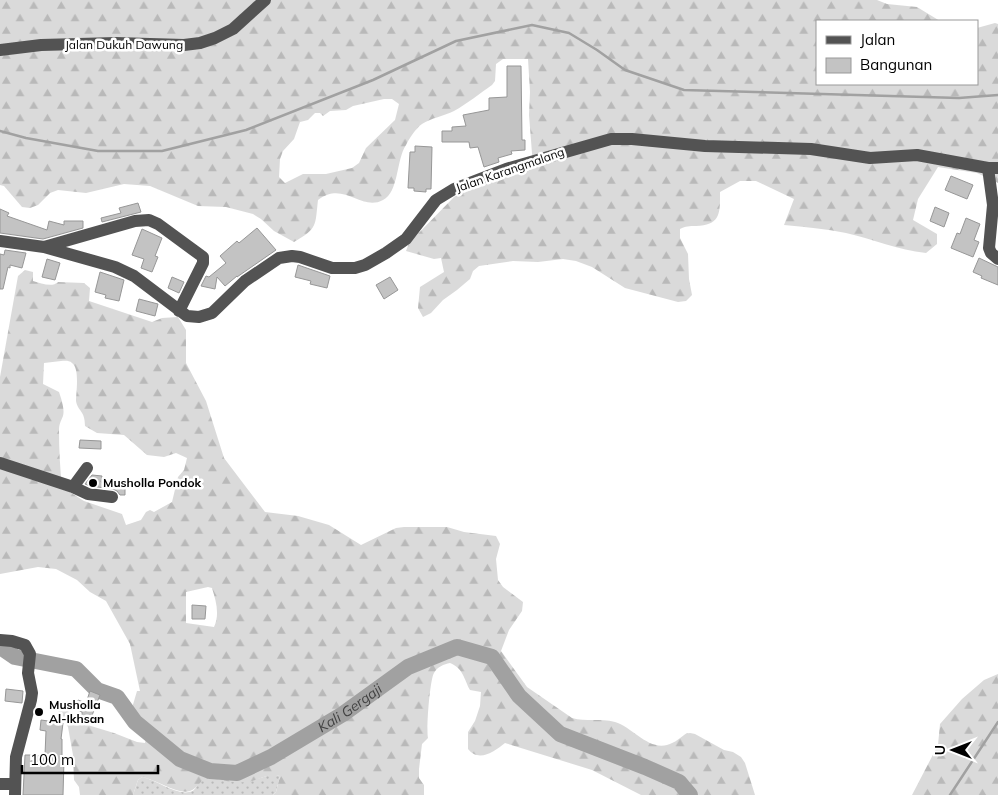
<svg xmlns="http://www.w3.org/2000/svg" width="998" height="795" font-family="Mulish,sans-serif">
	<defs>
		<pattern id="grass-dots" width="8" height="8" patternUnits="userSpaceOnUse" patternTransform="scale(1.25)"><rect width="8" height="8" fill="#dadada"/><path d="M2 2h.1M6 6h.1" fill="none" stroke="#b9b9b9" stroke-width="1.8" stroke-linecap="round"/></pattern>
		<pattern id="forest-firs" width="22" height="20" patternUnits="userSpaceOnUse" patternTransform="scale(1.25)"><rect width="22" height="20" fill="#dadada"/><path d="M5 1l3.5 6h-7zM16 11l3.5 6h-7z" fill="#b9b9b9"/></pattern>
	</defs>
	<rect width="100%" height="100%" fill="#fff"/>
	<path fill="url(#grass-dots)" d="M272,774L280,776L276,792L273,795H133L138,780L142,777C157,780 175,795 189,792C196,791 197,785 200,780C201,780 207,776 207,776C231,784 248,783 272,774Z"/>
	<path fill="url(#forest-firs)" fill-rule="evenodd" d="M0,0H877L887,4L917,7L940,21H817V84H977V28L995,23L998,24V183L977,173L938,167L918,199L913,220L937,234V244L926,253C898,250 873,239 846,233C826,229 805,227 784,225L794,199L756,181H740L720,192C720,213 721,225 696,226C689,226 686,226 680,229V238L688,254L689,279L692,295L686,301L678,302L625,288L592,267L576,261L563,259L538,262L513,261L479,266L473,271L470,279L457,290L443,300L431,313L423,317L418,308L420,287L444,272L441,258L434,259L406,251L409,243L454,197L488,179L533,166L529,115L530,92L528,59H503L496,64L495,81L492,85C480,93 467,104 454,111C444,116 431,118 422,124C416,128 409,139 406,145C396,160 399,192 383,200C361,212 344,180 318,200C315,226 318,228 294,242L274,231L261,219L253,214L226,207L198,206L150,186L124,184L86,193L58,190L50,193L38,205L30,208L22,207L4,186L0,185ZM384,99H392L399,104L395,120L366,148L359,163L352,168L326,174H303L285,183L279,177L280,159L283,151L294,139L300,122L308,120L315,113H320L323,116L330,111L346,110L353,106Z
		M25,270L33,272V281C41,283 52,288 58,282L84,283L90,288L89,301L152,322L162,318L178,317L186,330V363L206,401L224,458L265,512L298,516L329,525L361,545L396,528L404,527H447L464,532L496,536L500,544L496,559L498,580L503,587L523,602L522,611L509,630L501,651L527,687L572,718C586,722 600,718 615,722C632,727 648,750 667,745C675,743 681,737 687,733L695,734L724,750L733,752L741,757L745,763L755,795H641L592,770L505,743C495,751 479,763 468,749V732L475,721L480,706L481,692L470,690C464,679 463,668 450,663C444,664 437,667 434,673C430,679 426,729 428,738L422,744L419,769V778L424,785V795H273L276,792L280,776C267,773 258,781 246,782C232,783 220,780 207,776C200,781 198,788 190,791C178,795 157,780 142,777L138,780L133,795H80L79,787L74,780L73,755L68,727L58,711L61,708L68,711L81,723L114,733L137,742L145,743L146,738L138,732L131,722L132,708L137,691H140L130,644L106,601L90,592L77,580L56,569L38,567L0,574V377L18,276ZM61,361C64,361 69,360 72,363C80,368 76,393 76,401C78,412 85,410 85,426L97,433L124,435L147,455L164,457L176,453L187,458L184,470L178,477L172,502L154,512L150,510L146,512L141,520L126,525L122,514L84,501L62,487C60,468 59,450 59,430C59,424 61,421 63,416C65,409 61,398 59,392L43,384L44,363ZM208,587L212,588C216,601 220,614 214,627L186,623V592Z
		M998,674V795H912L938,745L940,724L962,699L984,680Z"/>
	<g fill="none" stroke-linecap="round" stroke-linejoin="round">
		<path stroke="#a1a1a1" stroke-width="2.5" d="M0,131L26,138L98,151H162L246,130L373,80L456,41L532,25L569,33L597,50L625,70L684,90L959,98L998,95
			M950,795L998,722"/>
		<path stroke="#a1a1a1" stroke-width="16" id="s1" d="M0,647L15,657L76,669L97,690L117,697L135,722L180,759L210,771L237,773L271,757L343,714L408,667L457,647L492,657L519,696L560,734L645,767L679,782L690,795"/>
	</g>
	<path fill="#c3c3c3" stroke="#979797" d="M507,66H521L522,140H525V150L511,151L512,154L498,158L499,162L484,167L478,147L470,148L469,142H442V131H452V127L466,126L463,115L489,110V98L507,97Z
		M415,146L432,147L431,189H426V192L414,191V188H408L410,152H415Z
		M951,176L973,185L967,199L945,190Z
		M138,203L141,212L102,222L101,218L121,213L119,208Z
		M935,207L949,213L944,227L930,221Z
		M0,209L9,213L7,216L47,230L49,221L64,225V221H83V228L43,239L0,233Z
		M966,218L980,224L974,240L979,242L973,257L951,248L957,233L960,234Z
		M257,228L276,250L237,277V276L225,286L217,277L215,289L201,286L206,276L209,277L226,263L220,256L237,241L239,243Z
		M142,229L162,238L155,256L158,257L152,272L141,268L144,259L132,255Z
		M5,250L26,253L22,268L10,265V268L8,267L3,289H0V254L4,255Z
		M979,258L998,267V285L981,278L982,276L973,272Z
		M47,259L60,263L55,280L42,277Z
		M298,265L330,276L327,288L310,284L311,281L295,277Z
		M100,272L124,280L119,301L105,298L106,295L95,292Z
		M172,277L184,282L179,293L168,288Z
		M390,277L398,290L384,299L376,285Z
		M139,299L158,304L155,316L136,311Z
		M80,440L101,441V449L79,448Z
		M92,475L102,476L101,482H125V495H120L117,491L113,489L90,486L85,484Z
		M192,605L206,606L205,619H192Z
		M6,689L23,691L22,703L5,701Z
		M90,691L100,695L91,718L82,715V712L74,709L78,700L86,703Z
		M41,720L63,723L61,739H62V760H64L63,795H23L25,755H45L46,731L40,730Z"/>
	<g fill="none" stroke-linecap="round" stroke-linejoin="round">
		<path stroke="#535353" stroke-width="12" d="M0,50L41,45L116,43L184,45L200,43L215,38L233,29L265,0
			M988,168L993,205L989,248L991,253L998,259
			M0,241L44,247L115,267L134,276L187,316L199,317L212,313L245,281L279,258L292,256L300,257L332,268H355L365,265L386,253L406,239L436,200L454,189L506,169L611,139H632L705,146L811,149L870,158L917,155L988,168H998
			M44,247L135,221L149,220L158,224L203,257V263L179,311
			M0,463L73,487L87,468
			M73,487L88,494L112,497
			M0,640L12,641L25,645L30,654L28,673L32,693L31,700L16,757L15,795
			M0,784H15"/>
	</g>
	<g fill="#000" stroke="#fff" stroke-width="2">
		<circle cx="93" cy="483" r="5"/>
		<circle cx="39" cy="712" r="5"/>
	</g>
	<g text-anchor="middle" stroke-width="5" stroke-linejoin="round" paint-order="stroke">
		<g font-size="12" fill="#000" stroke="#fff">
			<text x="124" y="49">Jalan Dukuh Dawung</text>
			<text transform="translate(510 170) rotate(-19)" y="4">Jalan Karangmalang</text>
		</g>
		<g font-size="12" font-weight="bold" fill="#000" stroke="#fff" text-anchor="start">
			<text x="103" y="487">Musholla Pondok</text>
			<text x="49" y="709">Musholla<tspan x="49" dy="14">Al-Ikhsan</tspan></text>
		</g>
		<g font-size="14" font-style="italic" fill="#424242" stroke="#fff">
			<text dy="5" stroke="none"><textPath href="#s1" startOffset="410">Kali Gergaji</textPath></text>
		</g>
	</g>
	<rect x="816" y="20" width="162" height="65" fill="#ffffff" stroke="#999999"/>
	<rect x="826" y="36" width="25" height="8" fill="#535353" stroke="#999999"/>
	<text x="860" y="45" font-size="15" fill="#000000">Jalan</text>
	<rect x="826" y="58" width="25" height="15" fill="#c3c3c3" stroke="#999999"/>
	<text x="860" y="70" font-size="15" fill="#000000">Bangunan</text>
	<g transform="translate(953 750) rotate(270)" stroke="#ffffff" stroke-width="4" paint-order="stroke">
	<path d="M0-4L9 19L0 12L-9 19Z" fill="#000000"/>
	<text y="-8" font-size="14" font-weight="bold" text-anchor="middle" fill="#000000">U</text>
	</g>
	<path d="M22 765v8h136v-8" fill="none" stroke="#000000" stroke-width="2.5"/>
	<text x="30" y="765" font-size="15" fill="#000000" stroke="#ffffff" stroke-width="4" paint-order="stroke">100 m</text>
</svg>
